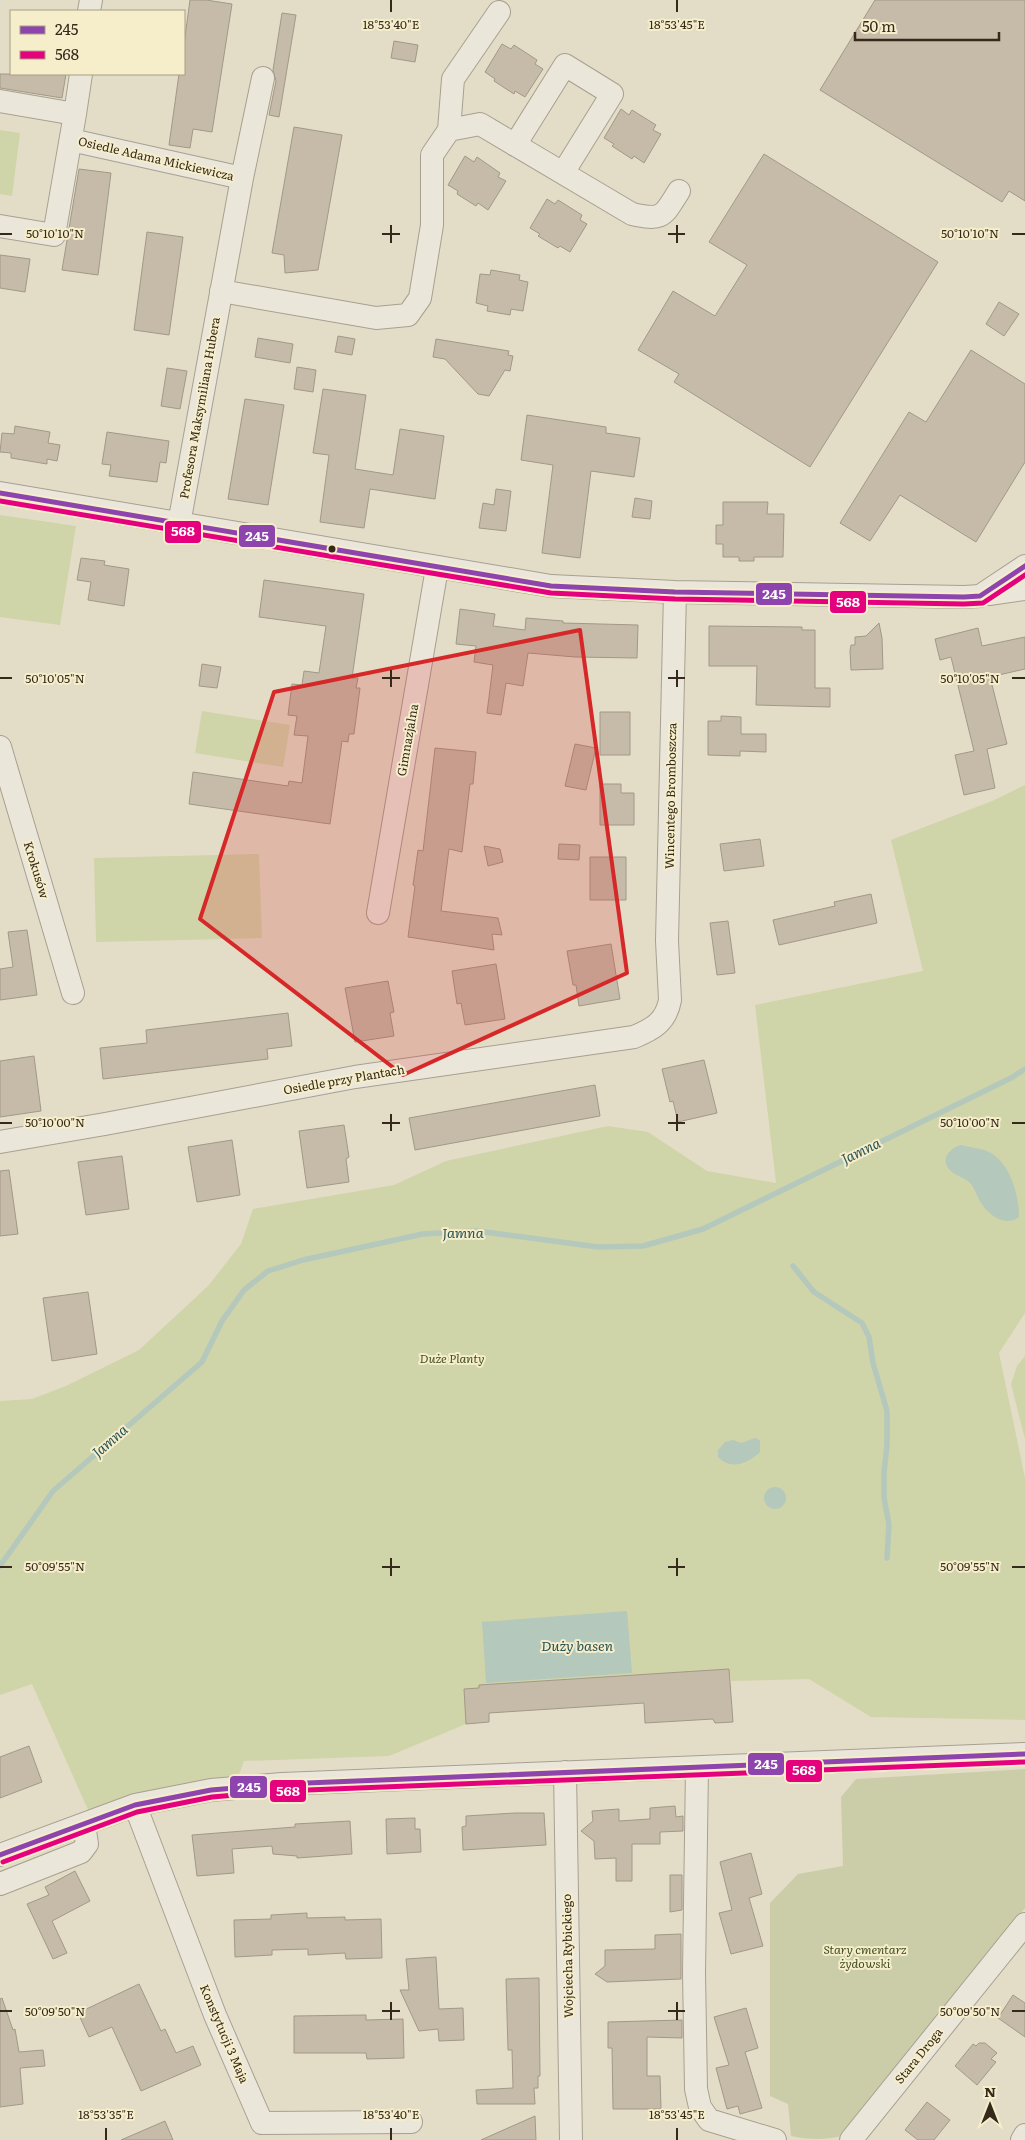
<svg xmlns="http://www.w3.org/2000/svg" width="1025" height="2140" font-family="Literata,serif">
	<rect width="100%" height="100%" fill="#e3ddc7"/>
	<path fill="#d0d4a9" d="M0,130L20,133L12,196L0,194Z
		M0,515L76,526L60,625L0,617Z
		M202,711L290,725L283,767L195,753Z
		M1025,785V1313L999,1353L1025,1478V1720L871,1717L809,1679L731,1681L729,1669L642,1675L488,1713L489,1722L466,1724L389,1756L244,1761L238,1777L89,1812L32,1684L0,1695V1401L32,1399L66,1386L139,1350L208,1286L241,1244L253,1209L394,1185L446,1161L608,1126L648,1132L707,1171L776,1183L755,1005L923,971L891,840L992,801Z
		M259,854L262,938L96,942L94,858Z
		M1025,1356V1439L1011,1384L1017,1366Z"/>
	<path fill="#cbcda9" d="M1025,1769V1908L842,2136C826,2140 808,2140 791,2136L788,2104L770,2096V1903L798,1874L843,1866L841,1797L856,1779Z"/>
	<path fill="#b4c8bc" d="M961,1145C971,1148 982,1148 991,1153C1011,1165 1019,1196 1019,1217C1006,1227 989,1216 981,1203C977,1197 975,1188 970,1183C965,1178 958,1176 953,1173C939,1162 947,1149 961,1145Z
		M755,1438L760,1440V1452C748,1463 732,1471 718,1457V1450L725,1442L733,1440L741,1443Z
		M764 1498a11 11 0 1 1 22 0a11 11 0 1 1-22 0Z
		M627,1611L632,1673L486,1683L482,1622Z"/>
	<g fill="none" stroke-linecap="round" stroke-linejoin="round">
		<path stroke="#b4c8bc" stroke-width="5.5" d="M793,1266L814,1292L862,1323L869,1337L873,1363L887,1411V1445L884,1472V1498L889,1524L887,1558
			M0,1566L53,1491L202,1362L222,1321L244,1290L268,1271L303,1260L423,1234L477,1231L598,1247L643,1246L703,1229L1011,1078L1025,1069"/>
	</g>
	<path fill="#c6bba8" stroke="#a29887" d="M190,0H206L232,4L212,132L193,129L190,148L169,145L179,74H184V44Z
		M875,0H1025V201L1009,191L1002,202L820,90Z
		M282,13L296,15L279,117L269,115L276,81L273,70Z
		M394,41L418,45L415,62L391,58Z
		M502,44L511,49L514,45L537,60L535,64L543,69L525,97L515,91L514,94L494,81L495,79L485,72Z
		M0,74H66L62,98L0,88Z
		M621,109L629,115L632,110L656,125L653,130L661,134L644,163L634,156L632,159L612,146L614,144L604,138Z
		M294,127L342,135L318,270L285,273L284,255L272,253Z
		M764,154L938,262L810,467L674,382L679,374L638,350L673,291L715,316L747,265L709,242Z
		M465,156L474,162L477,157L500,173L498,177L506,181L488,210L478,203L476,206L457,194L458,191L448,185Z
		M79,169L111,173L98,275L62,270Z
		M547,199L555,204L558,200L582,215L580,220L587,224L570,252L560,246L558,248L538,236L540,234L530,228Z
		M147,232L183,237L169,335L134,330Z
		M0,255L30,259L25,292L0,288Z
		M491,270L520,275L519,280L528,282L523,311L511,309L510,315L487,311L488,306L476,303L480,274L490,275Z
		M999,302L1019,314L1004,336L986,324Z
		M338,336L355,339L352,355L335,352Z
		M258,338L293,344L290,363L255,357Z
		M436,339L509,351L508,355L513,356L510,371L505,370L489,396L478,394L445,359L433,357Z
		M971,350L1025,384V462L976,542L900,495L870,541L840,523L909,412L926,422Z
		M297,367L316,370L313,392L294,389Z
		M167,368L187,371L180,409L161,406Z
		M323,389L366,395L355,469L393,475L400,429L444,436L435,499L370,489L364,528L320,522L329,455L313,453Z
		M245,399L284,405L268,505L228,499Z
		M527,415L606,427V433L640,438L634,477L591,471L580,558L542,553L553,465L521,460Z
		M15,426L50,432L48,443L60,445L57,461L47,459V464L11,458V453L0,452L2,433L14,434Z
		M107,432L169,441L166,463L160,462L157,482L109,476L111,465L102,464Z
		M496,489L511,491L506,531L479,528L483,503L494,505Z
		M635,498L652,501L650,519L632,517Z
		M723,502H768L767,514H784L783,557H754V561H739V557H723V544H716V525H723Z
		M81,558L105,561L104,565L129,569L124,606L88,600L91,582L77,580Z
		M264,580L364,594L352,678H358L356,688H360L354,734H349L348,742L342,741L330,824L189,804L193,772L288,786L289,781L302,783L308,736L294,735L297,716L288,715L292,684L302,685L304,671L319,673L326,626L259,617Z
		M460,609L495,614L493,626L525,630L526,618L563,621V623L638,625L637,658L575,657L528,653L523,686L506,683L501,715L487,713L493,665L474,662L476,646L456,644Z
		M879,623L882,638L883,669L851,670L850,651L851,645H855V637L866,636Z
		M709,626L802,627V630H815V688H830V707L756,705L757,666H709Z
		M978,628L982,646L1025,637V669L990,677L1007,744L987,749L995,788L964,795L955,755L974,751L951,657L940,660L935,639Z
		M202,664L221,667L217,688L199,686Z
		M600,712H630V755H600Z
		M721,716L741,717V734H766V752L740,751V756L708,755V721H721Z
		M575,744L596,748L586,790L565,786Z
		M435,748L476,752L473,784H470L462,852L449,849L441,911L498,918L502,935L492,934L494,950L408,937L415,886L413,885L418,850L423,851Z
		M600,784H621V793H634V825H600Z
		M760,839L764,866L724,871L720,844Z
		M559,844L580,845L579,860L558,859Z
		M484,846L500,849L503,862L488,866Z
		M590,857H626V900H590Z
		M871,894L877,923L779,945L773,920L835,906L834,902Z
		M728,921L735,973L717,975L710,923Z
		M27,930L37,995L0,1000V969L13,967L8,932Z
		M611,944L620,999L579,1006L576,985H573L567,951Z
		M496,964L505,1019L465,1025L461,1003L457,1004L452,971Z
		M388,981L394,1012L390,1013L394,1036L355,1042L345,988Z
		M288,1013L292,1046L267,1049L268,1059L103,1079L100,1048L147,1043L146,1030Z
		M34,1056L41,1111L0,1117V1061Z
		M704,1060L717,1113L678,1122L673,1101L670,1102L662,1069Z
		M595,1085L600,1116L415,1150L409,1118Z
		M344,1125L349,1157L346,1159L349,1182L307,1188L299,1131Z
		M232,1140L240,1195L197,1202L188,1147Z
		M122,1156L129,1209L86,1215L78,1162Z
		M9,1170L18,1234L0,1236V1171Z
		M88,1292L97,1354L52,1361L43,1298Z
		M729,1669L733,1722L715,1723L713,1719L645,1723L644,1703L489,1713V1722L466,1724L464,1689L479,1688V1685Z
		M29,1746L42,1782L0,1798V1757Z
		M675,1806L676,1817L683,1816V1831L660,1832V1844H632V1881H616V1858L595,1859L594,1841L581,1831L593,1821L592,1811L619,1809V1821L650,1819V1808Z
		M515,1813H544L546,1845L463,1850L462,1827L466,1826V1816Z
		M415,1818V1829H420L421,1852L387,1854L386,1819Z
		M350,1821L352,1854L297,1858V1856L273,1854L272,1846L232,1849L234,1873L197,1876L192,1835L295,1827V1824Z
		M751,1853L762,1894L749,1898L763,1946L731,1954L719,1913L732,1910L720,1862Z
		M75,1871L90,1901L52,1921L67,1953L53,1959L27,1904L49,1895L45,1887Z
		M670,1875H682V1910L670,1912Z
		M307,1913V1918L345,1917V1920L381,1919L382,1958L346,1959L345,1953L308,1955V1949L272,1950V1955L235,1957L234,1920L271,1919V1915Z
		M681,1934V1979L607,1982L595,1974L605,1966V1950L655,1949V1935Z
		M436,1957L439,2009L463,2008L464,2040L439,2041L438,2029L419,2031L400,1990H409L406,1959Z
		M539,1978L540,2076H538V2088H534L535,2104H477L476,2090L513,2088L512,2050H508L506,1979Z
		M139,1984L161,2031L165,2029L176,2053L193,2046L201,2065L141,2091L112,2027L89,2037L78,2013Z
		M1013,1995L1025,2003V2037L998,2018Z
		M2,1998L13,2030L15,2029L19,2052L43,2050L45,2066L20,2068L23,2104L0,2107V1999Z
		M746,2008L758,2048L745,2052L762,2108L740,2114L738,2106L727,2109L716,2068L729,2065L714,2017Z
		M366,2015V2020L403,2019L404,2058L367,2059L366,2053H294V2016Z
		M682,2020V2038L647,2037V2076H660L661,2109H613L612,2048H608V2022Z
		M979,2043H985L997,2053L991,2059L996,2062L977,2085L955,2066L973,2044L976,2046Z
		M927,2102L950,2120L934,2140H918L905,2130Z
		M535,2116L536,2140H481Z
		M165,2121L173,2140H121Z"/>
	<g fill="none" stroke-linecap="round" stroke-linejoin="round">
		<defs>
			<path id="minor" d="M89,11L91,0
				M0,101L75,114L54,235L0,226
				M75,114L81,74
				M449,130L453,79L499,12
				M71,140L242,178
				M515,145L565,65L612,94L563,173
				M221,291L376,318L408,315L420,298L432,225V155L449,130L480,124L632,214C664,221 663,216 679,191
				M0,493L551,586L675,592L964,597L980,596L1025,566
				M179,524L242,178L263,78
				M989,594L1025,589
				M0,747L73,993
				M378,913L437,568
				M0,1142L105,1124L355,1077L634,1037C653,1029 666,1022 670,1000L667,941L675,592
				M697,1768L694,1973L696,2089L700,2107L709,2120L775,2140
				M565,1772L571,2140
				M135,1805L215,2015L262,2123L411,2122
				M0,1855L135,1805L211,1790L282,1784L1025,1754
				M0,1884L81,1852L87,1844L84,1824
				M851,2140L1025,1924
				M1022,2140L1025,2135"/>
		</defs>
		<use href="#minor" stroke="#a7a091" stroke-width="24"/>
		<use href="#minor" stroke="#eae6da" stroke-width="22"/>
		<defs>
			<path id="bus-1" d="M0,493L551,586L675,592L964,597L980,596L1025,566
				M0,1855L135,1805L211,1790L282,1784L1025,1754"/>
			<path id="bus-2" d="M0,501L551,593L675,599L964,604L983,603L1025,575
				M3,1862L137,1812L212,1797L282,1791L1025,1762"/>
		</defs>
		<use href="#bus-1" stroke="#f6edcb" stroke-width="9"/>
		<use href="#bus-2" stroke="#f6edcb" stroke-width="9"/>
		<use href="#bus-1" stroke="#8e44ad" stroke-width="5"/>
		<use href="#bus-2" stroke="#e5007d" stroke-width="5"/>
	</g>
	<path fill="#d62828" fill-opacity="0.2" stroke="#d62828" stroke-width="4" stroke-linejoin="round" d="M580,630L627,973L403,1075L200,919L274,692Z"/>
	<path fill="none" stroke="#34291b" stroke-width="2" d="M391,0V12M677,0V12M391,225V243M677,225V243M0,234H12M382,234H400M668,234H685M1012,234H1025M391,670V687M677,670V687M0,678H12M382,678H400M668,678H685M1012,678H1025M391,1114V1131M677,1114V1131M0,1123H12M382,1123H400M668,1123H685M1012,1123H1025M391,1558V1576M677,1558V1576M0,1567H12M382,1567H400M668,1567H685M1012,1567H1025M391,2002V2020M677,2002V2020M0,2011H12M382,2011H400M668,2011H685M1012,2011H1025M106,2128V2140M391,2128V2140M677,2128V2140"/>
	<circle fill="#34291b" stroke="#f6edcb" stroke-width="2" cx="332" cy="549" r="4.5"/>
	<g text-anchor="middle" stroke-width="4" stroke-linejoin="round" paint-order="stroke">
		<g font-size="12" fill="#34291b" stroke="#f6edcb">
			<text transform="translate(156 159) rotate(13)" y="4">Osiedle Adama Mickiewicza</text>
			<text transform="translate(200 408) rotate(-80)" y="4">Profesora Maksymiliana Hubera</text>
			<text transform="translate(408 740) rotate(-80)" y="4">Gimnazjalna</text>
			<text transform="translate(671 796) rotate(-89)" y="4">Wincentego Bromboszcza</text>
			<text transform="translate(36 870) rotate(73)" y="4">Krokusów</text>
			<text transform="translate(344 1080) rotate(-10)" y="4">Osiedle przy Plantach</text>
			<text transform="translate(568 1956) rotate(-91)" y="4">Wojciecha Rybickiego</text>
			<text transform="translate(224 2034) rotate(67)" y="4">Konstytucji 3 Maja</text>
			<text transform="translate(919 2056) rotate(-51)" y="4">Stara Droga</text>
		</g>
		<g font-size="12" font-style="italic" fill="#425121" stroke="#f6edcb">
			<text x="452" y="1363">Duże Planty</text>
			<text x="865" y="1954">Stary cmentarz<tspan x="865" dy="14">żydowski</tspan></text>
		</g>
		<g font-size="14" font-style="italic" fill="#295455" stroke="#f6edcb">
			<text transform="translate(861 1151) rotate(-26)" y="5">Jamna</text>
			<text x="463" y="1238">Jamna</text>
			<text transform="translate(110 1441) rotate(-41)" y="5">Jamna</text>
			<text x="577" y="1651">Duży basen</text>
		</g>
	</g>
	<g font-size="12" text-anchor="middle" fill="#34291b" stroke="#f6edcb" stroke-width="4" stroke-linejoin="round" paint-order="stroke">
		<text x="391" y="29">18°53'40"E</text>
		<text x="677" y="29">18°53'45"E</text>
		<text x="55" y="238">50°10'10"N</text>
		<text x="970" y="238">50°10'10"N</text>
		<text x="55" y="683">50°10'05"N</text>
		<text x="970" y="683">50°10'05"N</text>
		<text x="55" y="1127">50°10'00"N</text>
		<text x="970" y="1127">50°10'00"N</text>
		<text x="55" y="1571">50°09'55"N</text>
		<text x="970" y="1571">50°09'55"N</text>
		<text x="55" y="2016">50°09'50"N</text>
		<text x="970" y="2016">50°09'50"N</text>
		<text x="106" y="2119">18°53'35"E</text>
		<text x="391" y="2119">18°53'40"E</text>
		<text x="677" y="2119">18°53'45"E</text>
	</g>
	<g stroke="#f6edcb" stroke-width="2">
		<rect x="164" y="520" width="38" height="24" rx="5" fill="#e5007d"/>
		<rect x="238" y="524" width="38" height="24" rx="5" fill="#8e44ad"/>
		<rect x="755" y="582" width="38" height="24" rx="5" fill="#8e44ad"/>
		<rect x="829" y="590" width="38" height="24" rx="5" fill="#e5007d"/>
		<rect x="747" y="1752" width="38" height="24" rx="5" fill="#8e44ad"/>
		<rect x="785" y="1759" width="38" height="24" rx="5" fill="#e5007d"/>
		<rect x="229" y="1775" width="39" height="24" rx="5" fill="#8e44ad"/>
		<rect x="269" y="1779" width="38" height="24" rx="5" fill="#e5007d"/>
	</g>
	<g font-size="14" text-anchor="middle" font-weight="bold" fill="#fff">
		<text x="183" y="536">568</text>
		<text x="257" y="541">245</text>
		<text x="774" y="599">245</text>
		<text x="848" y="607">568</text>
		<text x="766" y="1769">245</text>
		<text x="804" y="1775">568</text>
		<text x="249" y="1792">245</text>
		<text x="288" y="1796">568</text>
	</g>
	<rect x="10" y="10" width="175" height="65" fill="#f6edcb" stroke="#a89f85"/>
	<rect x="20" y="26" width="25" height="8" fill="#8e44ad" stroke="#a89f85"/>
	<text x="55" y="35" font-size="15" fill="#34291b">245</text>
	<rect x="20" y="51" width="25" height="8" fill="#e5007d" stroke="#a89f85"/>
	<text x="55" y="60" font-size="15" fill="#34291b">568</text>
	<g transform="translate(990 2105)" stroke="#f6edcb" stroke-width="4" paint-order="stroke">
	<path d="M0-4L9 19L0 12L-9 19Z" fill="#34291b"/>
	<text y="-8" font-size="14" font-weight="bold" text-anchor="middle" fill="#34291b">N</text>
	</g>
	<path d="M855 32v8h144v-8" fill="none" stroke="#34291b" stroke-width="2.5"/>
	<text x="862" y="32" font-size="15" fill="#34291b" stroke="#f6edcb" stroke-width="4" paint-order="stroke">50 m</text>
</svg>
